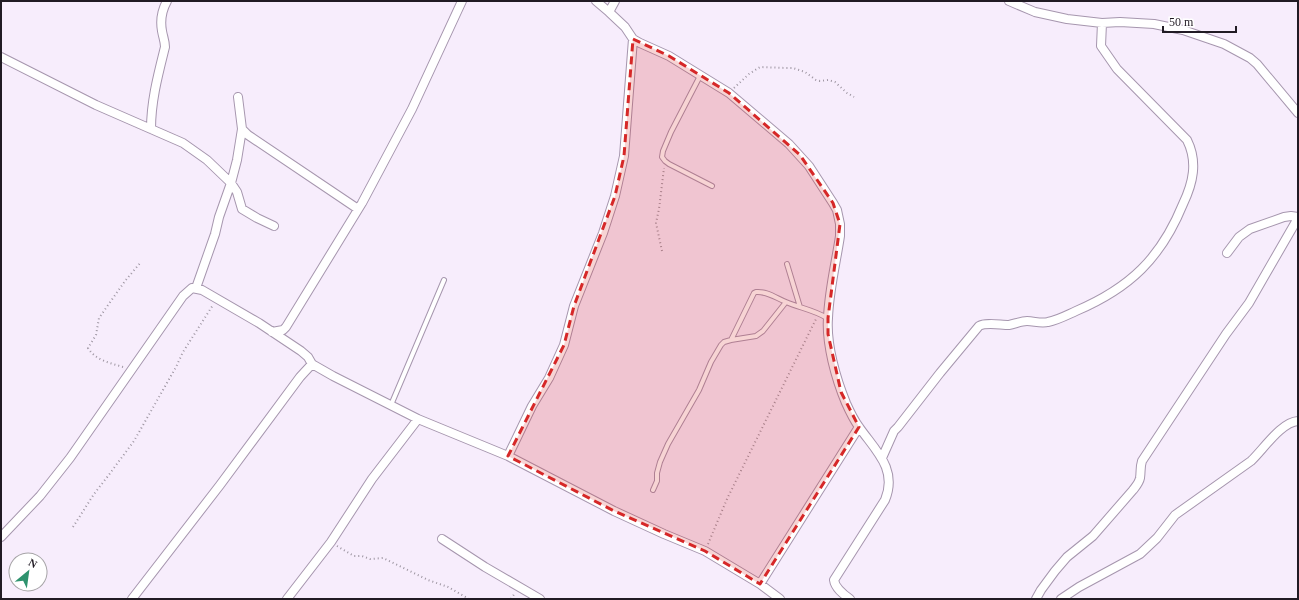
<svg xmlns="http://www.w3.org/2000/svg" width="1299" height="600" font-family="Georgia,serif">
	<rect width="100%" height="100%" fill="#f7edfc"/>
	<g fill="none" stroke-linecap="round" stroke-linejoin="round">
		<defs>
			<path id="lane" d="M700,76L671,132L663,151L662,157L665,161L669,164L712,186
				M787,264L800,307
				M731,340L754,293L756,292C767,291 776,298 786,302C800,308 814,310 827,318
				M391,405L444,280
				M653,490L657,481V473L660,462L668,444L699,390L711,362L721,345L724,342L731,340L756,336L763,331L786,302"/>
			<path id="street" d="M596,1L609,12L625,27L633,39L640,43L669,56L729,93L789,144L809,166L833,203L837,210L840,224V236C836,263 829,290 828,318C826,344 836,379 846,403C850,412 854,420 859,427C875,450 898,469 885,500L834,580C835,588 843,594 850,599
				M1009,1L1035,12L1067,19L1102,23L1120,22L1154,24L1183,30L1224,44L1250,58L1257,64L1298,113
				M609,12L615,1
				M1,57L96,105L183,143L207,160L231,183L237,192L242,209L257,218L274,226
				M238,97L242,129L248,135L358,209
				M151,129C151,101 158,75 165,47C165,41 163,37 162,31C160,20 162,10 167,1
				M1227,253L1239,237L1250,229L1284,217L1291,216L1298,217
				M196,288L215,234L219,217L231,183L237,160L242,129
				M272,332L283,330L286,327L362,203L412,109L462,1
				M508,456L532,406L549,378L564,345L574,306L603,233L615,196L624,156L633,39
				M882,458L894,431L898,427L940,373L979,326C986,322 1000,325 1009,325C1015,324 1021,321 1027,321C1034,321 1041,324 1048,322C1058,320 1067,315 1076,311C1130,288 1161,258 1183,204C1193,183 1198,162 1187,140L1117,69L1101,46L1102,23
				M1,537L40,496L70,458L183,296L192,288L202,290L259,323L301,351L308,357L312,364L333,376L418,419L508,456L614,511L664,534L705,551L760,584L780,599
				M442,539L485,567L540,599
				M760,584L859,427
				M132,599L220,485L300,377L312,364
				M287,599L331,542L372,479L418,419
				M1036,599L1041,590L1055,571L1067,557L1093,536L1133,490C1136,486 1139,483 1140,478C1141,472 1140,467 1142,461L1226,334L1249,303L1298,218
				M1061,599L1079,587L1140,554L1157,538L1175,515L1251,461C1263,450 1281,422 1298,421"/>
		</defs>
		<use href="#lane" stroke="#a696ae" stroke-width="6"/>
		<use href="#street" stroke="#a696ae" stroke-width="10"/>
		<path stroke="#9e96a2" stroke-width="2" stroke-dasharray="1 3" stroke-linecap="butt" d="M734,88L749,74L760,67L786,68H793L805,72L816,80L820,81L828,80L835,82L847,93L854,97
			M662,251L656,223L659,209L664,168
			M123,367C110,363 95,360 88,348L96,335L99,318L125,281L141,262
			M73,527L94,494L108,476L134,441L176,367L183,352L213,305
			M708,544L727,499L816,319
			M337,546L354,556H362L370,559L383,558L428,580L448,587L469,599
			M511,599L515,593"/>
		<use href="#lane" stroke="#fff" stroke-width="4"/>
		<use href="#street" stroke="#fff" stroke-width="8"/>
	</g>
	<path fill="#d62828" fill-opacity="0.2" stroke="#d62828" stroke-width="3" stroke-dasharray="8 5" stroke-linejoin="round" d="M633,39L669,56L729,93L800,155L833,203L840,224L828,318V334L841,392L859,427L760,584L705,551L614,511L508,456L564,345L574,306L615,196L624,156Z"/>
	<rect width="1299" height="600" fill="none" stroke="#211b24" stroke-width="4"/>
	<g transform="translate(28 572) rotate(29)"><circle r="19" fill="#ffffff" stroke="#a6a4a7"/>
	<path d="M0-3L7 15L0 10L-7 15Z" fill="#2e936e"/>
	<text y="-6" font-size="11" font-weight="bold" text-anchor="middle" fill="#211b24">N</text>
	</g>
	<path d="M1163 26v6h73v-6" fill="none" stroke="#211b24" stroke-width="2"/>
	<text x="1169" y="26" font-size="12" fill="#211b24" stroke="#ffffff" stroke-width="3" paint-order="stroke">50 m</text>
</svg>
